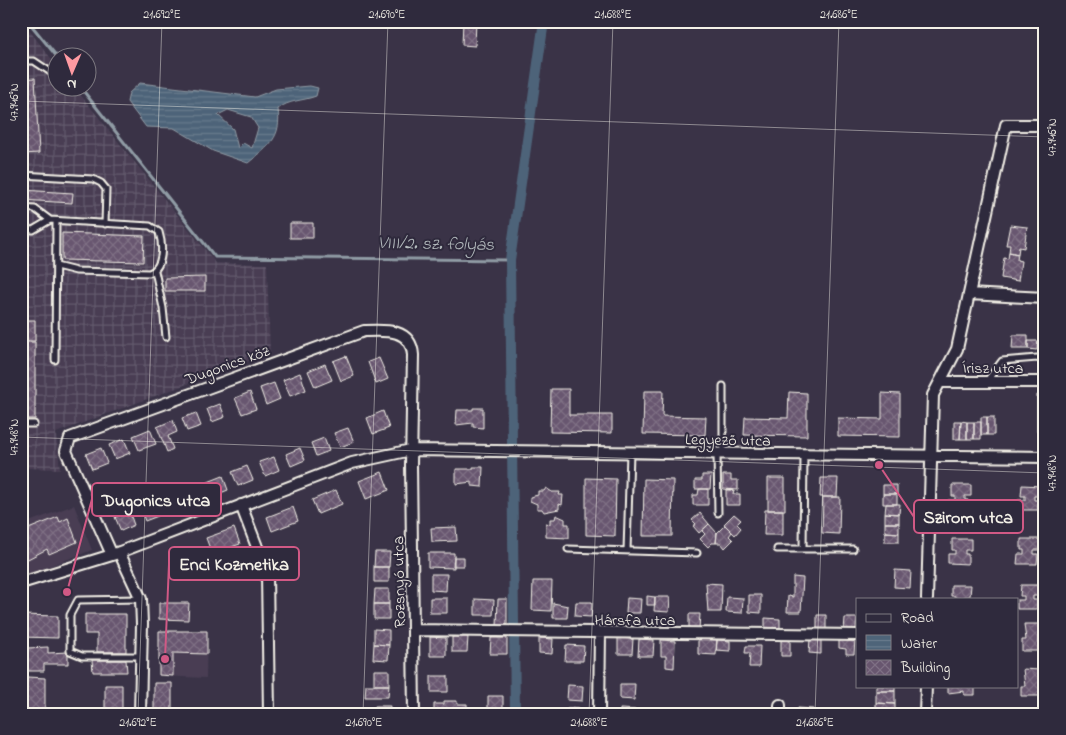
<svg xmlns="http://www.w3.org/2000/svg" width="1066" height="735" font-family="'Indie Flower',sans-serif">
	<defs>
		<pattern id="industrial-grid" width="8" height="8" patternUnits="userSpaceOnUse" patternTransform="scale(1.25)"><rect width="8" height="8" fill="#483e53"/><path d="M0 4h8M4 0v8" fill="none" stroke="#635a6c"/></pattern>
		<pattern id="water-rules" width="6" height="5" patternUnits="userSpaceOnUse" patternTransform="scale(1.25)"><rect width="6" height="5" fill="#4e6479"/><path d="M0 2.5h6" fill="none" stroke="#687b8c"/></pattern>
		<pattern id="building-cross-hatch" width="8" height="8" patternUnits="userSpaceOnUse" patternTransform="scale(1.25)"><rect width="8" height="8" fill="#68566f"/><path d="M0 0l8 8M0 8l8-8" fill="none" stroke="#7e6f84"/></pattern>
	</defs>
	<rect width="100%" height="100%" fill="#3a3347"/>
	<filter id="ink" filterUnits="userSpaceOnUse"><feTurbulence type="fractalNoise" baseFrequency=".02" numOctaves="2"/><feDisplacementMap in="SourceGraphic" scale="10" xChannelSelector="R" yChannelSelector="G"/><feConvolveMatrix kernelMatrix="1 2 1 2 8 2 1 2 1" color-interpolation-filters="sRGB"/></filter>
	<g filter="url(#ink)">
		<path fill="#483e53" d="M74,505L92,550L21,577V525Z
			M159,631H207L206,678L159,676Z"/>
		<path fill="url(#industrial-grid)" d="M22,21L57,66L58,88H75L216,263L267,264L270,353L56,433L60,469L21,468Z"/>
		<path fill="url(#water-rules)" stroke="#909ca5" fill-rule="evenodd" d="M140,83L255,97L276,89L310,86L318,88L316,96C303,101 288,100 278,109C282,138 269,146 248,163L213,151L174,128L146,127L127,102L129,93ZM228,110L251,117L258,128L252,148L243,143L238,148L233,129L218,115Z"/>
		<g fill="none" stroke-linecap="round" stroke-linejoin="round">
			<path stroke="#909ca5" stroke-width="3" d="M28,21L58,58
				M81,88L215,257L510,260"/>
			<path stroke="#4e6479" stroke-width="10" d="M515,714L510,260L544,21"/>
		</g>
		<path fill="url(#building-cross-hatch)" stroke="#f4f1e8" d="M463,21H476L475,46L462,45Z
			M35,78L39,153L21,154V79Z
			M21,190L73,193L72,203L21,200Z
			M290,223H313V238H290Z
			M1010,225L1027,227L1024,248L1019,247L1018,254L1009,252L1010,245H1006Z
			M62,233L144,236L143,262L62,260Z
			M1009,252L1018,254L1017,260L1021,261L1018,281L1001,278L1004,258L1008,259Z
			M205,277V291H165V278Z
			M21,320H35V341H21Z
			M1013,335H1028V349H1012Z
			M1028,341H1038L1037,350L1028,349Z
			M21,342H35V419H21Z
			M346,356L354,376L341,381L333,361Z
			M379,358L388,379L376,384L368,362Z
			M325,364L332,380L315,387L308,371Z
			M300,373L306,390L290,396L283,380Z
			M274,383L280,399L266,405L260,388Z
			M551,389H569V415H612V433L550,432Z
			M644,391H663L662,416L706,417L705,435L643,434Z
			M250,392L256,409L242,414L235,398Z
			M789,392L807,393V436L744,435L745,417L788,418Z
			M882,393L900,394V437L838,436V418L882,419Z
			M1037,395H1045V401H1037Z
			M1037,401H1045V407H1037Z
			M220,404L225,417L212,422L207,409Z
			M1037,407H1045V413H1037Z
			M473,408H483V428L473,427V423L456,425L457,410H473Z
			M383,411L389,428L373,434L367,418Z
			M196,413L201,426L187,431L182,418Z
			M1037,413H1045V419H1037Z
			M981,417H987V435H981Z
			M987,417H994V435H987Z
			M1037,419H1045V425H1037Z
			M173,420L177,432L168,436L173,449L167,452L157,427Z
			M954,421H961L960,439H954Z
			M961,421L967,422V439H960Z
			M967,422H974V439H967Z
			M974,422H981V439H974Z
			M1037,425H1045V431H1037Z
			M348,428L354,442L340,447L334,433Z
			M150,429L156,444L139,450L133,436Z
			M324,438L329,451L316,456L311,443Z
			M124,439L130,453L115,459L109,445Z
			M101,448L107,463L92,469L86,454Z
			M300,448L305,460L291,466L286,454Z
			M274,457L279,470L265,476L259,462Z
			M247,466L253,480L238,486L232,472Z
			M473,467H483L482,487L472,486V482L456,484V469H473Z
			M382,472L389,490L366,499L359,481Z
			M702,475H711L710,489H695V480H702Z
			M723,475H731V480H738V490L723,489Z
			M223,476L228,490L213,496L208,482Z
			M586,478L616,479L615,536L586,535Z
			M768,478H785V510H768Z
			M821,478H838L837,497H820Z
			M644,479L673,480L672,536H643Z
			M883,485H897V494H883Z
			M952,485H971V496H965V500H968V510L948,509V500H955V496H952Z
			M1022,485L1041,486V496H1034V500H1038V510H1018V500H1025V496H1021Z
			M546,488L552,492H560L559,495H563L562,505L559,504V509L544,512L542,509H537V504L530,501V497L538,495V491H544Z
			M699,489H708V505H693V495H698Z
			M336,490L342,504L318,514L312,500Z
			M726,490H734L733,494H740V505H726Z
			M883,494H897V504H883Z
			M823,497H840L839,534L822,533Z
			M153,502L158,516L145,521L140,507Z
			M886,504H900L899,514L885,513Z
			M293,507L298,521L272,531L267,517Z
			M765,510H783V535H764Z
			M129,511L134,525L121,531L115,517Z
			M700,513L709,524L699,533L693,526L696,524L692,520Z
			M885,513L899,514V523H885Z
			M734,514L741,520L737,524L741,528L735,535L724,524Z
			M556,515L565,519V524H569V538L546,537V523L550,524V519H555Z
			M58,517L60,522L68,518L77,542L49,554L47,549L22,562L21,552L26,550L21,544V532Z
			M885,523H899V533L885,532Z
			M709,524L717,533L716,543H712L708,547L700,539L705,534L702,531Z
			M725,525L732,532L729,536L733,540L725,548L721,543H716L717,533Z
			M456,527L457,541L432,542L431,528Z
			M234,528L240,544L212,554L206,538Z
			M885,532L899,533V542H885Z
			M952,539H971V550H965V554H968V564L948,563V554H955V550H952Z
			M1021,539H1040V550H1034V554H1038L1037,564H1017L1018,554H1024V550H1021Z
			M375,552H390L389,567H374Z
			M428,553H454V568L428,567Z
			M454,557H464V566H453Z
			M374,567H389V582H374Z
			M895,570L911,571L910,588L894,587Z
			M431,574H447L446,591L431,590Z
			M793,577L803,578L801,612H787L788,596L793,597Z
			M533,581H552L551,611L532,610Z
			M706,583L722,584L721,612H708Z
			M951,585H971L970,596L955,599V596H951Z
			M1021,585H1040V596H1033V600H1037V609H1017V600H1024V596H1020Z
			M375,589H389V604H374Z
			M749,595H761V613L749,612Z
			M647,596L655,597V605H647Z
			M655,597H670L669,612L654,611Z
			M727,597L743,598L742,613L726,612Z
			M430,598H447V613H430Z
			M627,598L641,599L640,613H626Z
			M475,599L494,600L493,615H475Z
			M498,599H507V626H497Z
			M576,602H592L591,617L575,616Z
			M159,603H189L188,620L159,619Z
			M553,603L568,606L567,618H553Z
			M374,604H389V619H374Z
			M85,614H126V652H97V634H85Z
			M689,614H700L699,629H689Z
			M21,615L58,616V638L21,637Z
			M817,615H826V630H817Z
			M765,618L780,619V630L765,629Z
			M845,618H857L856,630H844Z
			M1024,624H1040L1038,651H1022V640H1026Z
			M374,629L389,630V645L374,644Z
			M159,631H207V654L173,653V676L159,675Z
			M430,637L446,638V656H430Z
			M452,637H468L467,652H452Z
			M491,638H507V654H490Z
			M539,638L553,639L552,654L539,653Z
			M618,638L633,639L632,654H618Z
			M639,639L654,640L653,656H638Z
			M698,639L717,640L716,655L698,654Z
			M781,639L790,640V656H781Z
			M810,639H821V654L809,653Z
			M839,639L855,640L854,654H846V649L839,648Z
			M661,640L675,641L674,668L666,667V656H661Z
			M717,640L730,641V651L716,650Z
			M374,644L389,645L388,660L373,659Z
			M566,645L584,646L583,661H565Z
			M746,646H760L759,667H749L750,653H745Z
			M48,647V653L68,652V664H44V671H27V648Z
			M92,660H126L127,672H93Z
			M1023,669L1039,670L1041,696H1021V686H1025Z
			M374,670H389V685H374Z
			M431,676H448V692H431Z
			M27,677L45,678V714H26Z
			M154,683H172V714H154Z
			M620,684H635L634,700L620,699Z
			M105,685H122V714H105Z
			M366,685H389L388,697H365Z
			M568,685L583,686L582,701L567,700Z
			M876,686H895V691H876Z
			M948,686H975V695H964V691L948,693Z
			M876,691H895V704L876,703Z
			M488,696H503V714H488Z
			M444,701H457V704H467V714L434,713V704H444Z
			M876,703L895,704V714H876Z
			M375,706H390L389,714H374Z
			M568,708L582,709V714H567Z
			M798,708L813,709V714H797Z
			M620,709L638,710V714H620Z
			M750,710L764,711V714H749Z"/>
		<g fill="none" stroke-linecap="round" stroke-linejoin="round">
			<defs>
				<path id="lane" d="M21,61H34L58,77
					M21,175L93,179L101,183L106,189L105,224
					M21,208L35,209L50,220
					M21,229L33,230L50,220L150,226L159,232C163,245 164,268 149,273L76,271L56,266
					M155,271L163,308L166,337
					M55,360L56,222
					M986,382L1002,361L1037,358L1045,361
					M21,424H34
					M717,454L718,513
					M723,454V386
					M568,549L697,553
					M777,549H853
					M803,549L804,456
					M627,551L630,452
					M140,599L78,600L70,615V651L82,656H141"/>
				<path id="street" d="M969,294L1045,298
					M942,382H1045
					M241,505L267,573L269,714
					M119,552L141,599L142,624L140,714
					M112,555L66,451L70,438L364,331C385,330 411,328 413,355L411,465L414,714
					M21,583L112,555L352,463L411,450L1045,457
					M927,599L933,395L957,349L1006,125H1045
					M413,630L857,635
					M599,714L600,633
					M780,714V705
					M925,714L926,686"/>
			</defs>
			<use href="#lane" stroke="#f4f1e8" stroke-width="9"/>
			<use href="#street" stroke="#f4f1e8" stroke-width="14"/>
			<use href="#lane" stroke="#2f2a3d" stroke-width="5"/>
			<use href="#street" stroke="#2f2a3d" stroke-width="10"/>
		</g>
	</g>
	<path fill="none" stroke="#f4f1e8" stroke-width="1" stroke-opacity="0.45" d="M21,101L1045,137M21,437L1045,473M138,714L162,21M363,714L388,21M589,714L613,21M815,714L839,21M1040,714L1045,587"/>
	<g text-anchor="middle" stroke-width="4" stroke-linejoin="round" paint-order="stroke">
		<g font-size="16" fill="#f4f1e8" stroke="#2f2a3d">
			<text transform="translate(227 364) rotate(-20)" y="6">Dugonics köz</text>
			<text x="993" y="373">Írisz utca</text>
			<text transform="translate(728 439) rotate(1)" y="6">Legyező utca</text>
			<text transform="translate(398 582) rotate(-91)" y="6">Rozsnyó utca</text>
			<text x="635" y="625">Hársfa utca</text>
		</g>
		<g font-size="18" font-style="italic" fill="#b2b9bc" stroke="#2f2a3d">
			<text transform="translate(436 243) rotate(1)" y="6">VIII/2. sz. folyás</text>
		</g>
	</g>
	<path fill="none" stroke="#d15985" stroke-width="2" d="M67 592L92 499M879 465L914 517M165 659L169 564"/>
	<g fill="#d15985" stroke="#2f2a3d" stroke-width="2">
		<circle cx="67" cy="592" r="5"/>
		<circle cx="879" cy="465" r="5"/>
		<circle cx="165" cy="659" r="5"/>
	</g>
	<g fill="#2f2a3d" stroke="#d15985" stroke-width="2">
		<rect x="92" y="483" width="129" height="33" rx="5"/>
		<rect x="914" y="500" width="109" height="33" rx="5"/>
		<rect x="169" y="547" width="130" height="33" rx="5"/>
	</g>
	<g font-size="18" text-anchor="middle" font-weight="bold" fill="#f4f1e8">
		<text x="156" y="506">Dugonics utca</text>
		<text x="968" y="523">Szirom utca</text>
		<text x="234" y="570">Enci Kozmetika</text>
	</g>
	<rect width="1066" height="735" fill="none" stroke="#2f2a3d" stroke-width="55"/>
	<rect x="856" y="598" width="162" height="90" fill="#2f2a3d" stroke="#7e7a81"/>
	<rect x="866" y="614" width="25" height="8" fill="#2f2a3d" stroke="#7e7a81"/>
	<text x="901" y="622" font-size="15" fill="#f4f1e8">Road</text>
	<rect x="866" y="635" width="25" height="15" fill="url(#water-rules)" stroke="#7e7a81"/>
	<text x="901" y="648" font-size="15" fill="#f4f1e8">Water</text>
	<rect x="866" y="660" width="25" height="15" fill="url(#building-cross-hatch)" stroke="#7e7a81"/>
	<text x="901" y="672" font-size="15" fill="#f4f1e8">Building</text>
	<g transform="translate(72 72) rotate(182)"><circle r="24" fill="#2f2a3d" stroke="#7e7a81"/>
	<path d="M0-4L9 19L0 12L-9 19Z" fill="#ff9aa2"/>
	<text y="-8" font-size="14" font-weight="bold" text-anchor="middle" fill="#f4f1e8">N</text>
	</g>
	<rect x="28" y="28" width="1010" height="680" fill="none" stroke="#f4f1e8" stroke-width="2"/>
	<g font-size="12" text-anchor="middle" fill="#f4f1e8">
		<text x="162" y="18">21.692°E</text>
		<text x="387" y="18">21.690°E</text>
		<text x="613" y="18">21.688°E</text>
		<text x="839" y="18">21.686°E</text>
		<text transform="translate(14 102) rotate(-90)" y="4">47.946°N</text>
		<text transform="translate(1052 137) rotate(-90)" y="4">47.946°N</text>
		<text transform="translate(14 437) rotate(-90)" y="4">47.948°N</text>
		<text transform="translate(1052 473) rotate(-90)" y="4">47.948°N</text>
		<text x="138" y="726">21.692°E</text>
		<text x="364" y="726">21.690°E</text>
		<text x="589" y="726">21.688°E</text>
		<text x="815" y="726">21.686°E</text>
	</g>
</svg>
